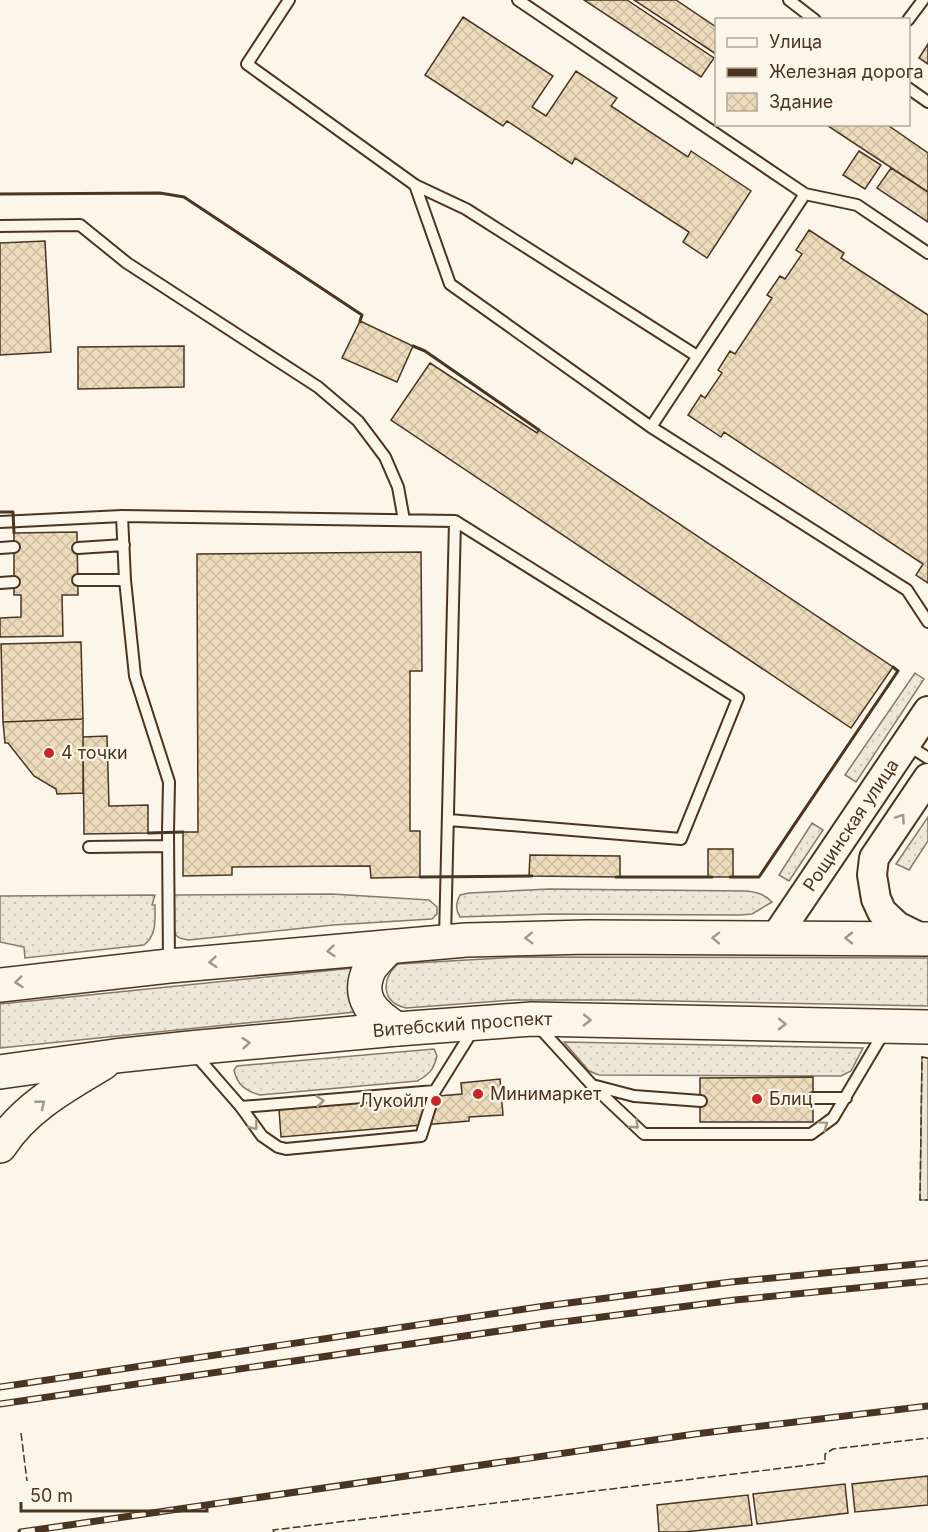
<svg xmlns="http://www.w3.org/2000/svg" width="928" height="1532" font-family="Inter,sans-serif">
	<defs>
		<pattern id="grass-dots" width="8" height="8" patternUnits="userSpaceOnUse" patternTransform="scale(1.5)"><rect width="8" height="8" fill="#ede6d9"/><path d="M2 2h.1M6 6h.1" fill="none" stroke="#cdc6ba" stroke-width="1.8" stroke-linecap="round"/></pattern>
		<pattern id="building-cross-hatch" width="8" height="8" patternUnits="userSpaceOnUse" patternTransform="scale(1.5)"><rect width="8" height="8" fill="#ecdcbc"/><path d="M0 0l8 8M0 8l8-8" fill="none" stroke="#ccbda1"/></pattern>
	</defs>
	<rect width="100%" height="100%" fill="#fbf6e9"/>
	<path fill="url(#grass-dots)" stroke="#887966" stroke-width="1.5" d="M915,673L924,679L856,782L845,775Z
		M928,817V841L909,870L896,864Z
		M812,823L823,830L789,881L779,875Z
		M549,889L746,891C757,892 764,894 772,902L752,914L740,915L550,914L460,917C455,909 456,903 460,895L469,893Z
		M332,894L429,900L437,907V914L432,919L333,925L189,940C185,939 178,939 176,935C171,928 173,903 173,895Z
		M155,895L152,905H155C155,920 157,935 144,945L25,958L24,947L0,942V896Z
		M517,957L928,958V1006L618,1000H513L406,1008C381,1002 381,979 398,964Z
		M354,968L349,999L355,1012L0,1048V1004Z
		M564,1042L863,1048L851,1071L841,1076L599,1075L589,1071Z
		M434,1049L437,1056C434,1069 429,1075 417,1081L260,1095C246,1091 237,1085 234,1070L237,1066Z"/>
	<path fill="#ede7d9" stroke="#887966" stroke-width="1.5" d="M922,1057L928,1058V1200H920Z"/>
	<path fill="url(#building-cross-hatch)" stroke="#4a3520" stroke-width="1.5" d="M584,0H627L714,58L701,77Z
		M634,0H676L716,27V54Z
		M463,17L553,76L532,107L546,116L576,71L617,98L611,106L688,157L691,151L751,191L707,258L683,242L689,232L575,158L572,164L507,121L503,126L425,75Z
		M928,44V64L919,58Z
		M825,124H886L928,153V192Z
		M859,151L881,165L865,189L843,175Z
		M891,168L928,192V222L877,188Z
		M809,230L844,253L841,258L928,315V583L916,575L923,564L724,432L721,437L688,415L701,395L705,398L722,373L718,370L730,351L735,354L772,298L767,295L780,276L785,279L802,254L796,250Z
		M45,241L51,352L0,355V243Z
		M360,321L413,346L397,382L342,358Z
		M184,346V387L78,389V347Z
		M430,363L537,433L539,430L893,667L851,728L391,420Z
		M77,532L78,595H62L63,636L0,637V618L21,617V595H14V533Z
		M421,552L422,671H410V831H420V877L371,878L370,866L232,867V875L183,876V832H198L197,554Z
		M81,642L83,719L3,722L1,644Z
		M83,719V793L57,794L56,789L34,776L8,743H5L3,722Z
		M107,736L109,806L148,805V833L84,834L83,737Z
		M708,849H733V877H708Z
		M530,855L620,856V877L529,876Z
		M813,1077V1122H700V1078Z
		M500,1079L503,1115L469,1117V1121L281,1137L279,1109L462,1094L461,1083Z
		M928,1476V1505L855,1512L852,1484Z
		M845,1484L848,1513L757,1524L753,1494Z
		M748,1495L752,1525L684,1532H659L657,1505Z"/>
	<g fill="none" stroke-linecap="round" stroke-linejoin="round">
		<defs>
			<path id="service" d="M289,0L247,64L415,185L450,284L651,427L907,590L928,622
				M518,0L805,194L857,205L928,253
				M789,0L815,20
				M908,20L923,0
				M908,88L928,102
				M415,185L466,209L697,356
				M0,226L80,225L127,263L318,387L358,421L385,457L398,487L404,520
				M651,427L805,194
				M122,516L125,580L135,676L169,782L168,832L169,963
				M0,522L122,516L455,521L738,698L681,839L449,820
				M0,548L14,547
				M78,548L124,545
				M78,580H125
				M0,583L14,582
				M906,744L928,758
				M89,847L168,846
				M445,938L455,521
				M538,1026L592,1085L634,1096L701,1101
				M194,1053L241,1107L262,1136L278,1147L286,1149L421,1136L435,1091
				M592,1085L644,1134H811L833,1118L884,1032
				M813,1098H846
				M241,1107L435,1091L473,1030"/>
			<g id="tertiary">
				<path id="s1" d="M775,938L928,711"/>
				<path d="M923,939L897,926L882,912L876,899L872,875L874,858L928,778"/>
			</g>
			<g id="primary">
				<path d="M389,947C383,953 375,961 370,968C355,998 374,1015 397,1029"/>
				<path d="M0,985L169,966L466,940L588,937L928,939"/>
				<path id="s2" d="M0,1072L115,1056L190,1048L397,1029L532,1019L928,1027"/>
				<path d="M0,1146C24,1108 66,1085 103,1063"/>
			</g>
		</defs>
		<use href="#service" stroke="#4a3520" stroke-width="14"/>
		<use href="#tertiary" stroke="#4a3520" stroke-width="32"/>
		<use href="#primary" stroke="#4a3520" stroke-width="36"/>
		<use href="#service" stroke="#fbf6e9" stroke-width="10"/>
		<use href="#tertiary" stroke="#fbf6e9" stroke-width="28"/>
		<use href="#primary" stroke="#fbf6e9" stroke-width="33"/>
		<defs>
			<path id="rail" d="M0,1387L545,1306L731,1282L928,1263
				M0,1404L547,1324L735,1300L928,1281
				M21,1532L695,1434L928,1406"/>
		</defs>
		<use href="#rail" stroke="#4a3520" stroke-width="7"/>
		<use href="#rail" stroke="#fbf6e9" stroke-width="4.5" stroke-dasharray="14" stroke-linecap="butt"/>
		<path stroke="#4a3520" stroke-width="1.5" stroke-dasharray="8 3" stroke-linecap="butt" d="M928,1058L922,1057L920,1200H928
			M21,1433L27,1481
			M274,1532L273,1530L825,1463V1454L833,1449L928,1438"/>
		<path stroke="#4a3520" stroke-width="3" d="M0,194L160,193L184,197L362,315L360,321
			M413,346L425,351L539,430
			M0,512H13L14,533
			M148,833L183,832
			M420,877L532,876
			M616,877H712
			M730,877H759L898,671L893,667"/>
	</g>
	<defs><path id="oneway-chevron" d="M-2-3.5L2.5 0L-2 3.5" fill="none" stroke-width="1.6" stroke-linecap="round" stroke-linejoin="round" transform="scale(1.5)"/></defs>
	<g stroke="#a29684">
		<use href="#oneway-chevron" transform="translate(901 818) rotate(-56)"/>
		<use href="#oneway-chevron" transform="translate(529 938) rotate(178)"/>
		<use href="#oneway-chevron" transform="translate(716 938) rotate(-179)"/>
		<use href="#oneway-chevron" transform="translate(849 938) rotate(-180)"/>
		<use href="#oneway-chevron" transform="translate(331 951) rotate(175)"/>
		<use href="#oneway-chevron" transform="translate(213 962) rotate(175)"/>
		<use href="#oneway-chevron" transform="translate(19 982) rotate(174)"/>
		<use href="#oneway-chevron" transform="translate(587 1020) rotate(1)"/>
		<use href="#oneway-chevron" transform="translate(782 1024) rotate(1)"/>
		<use href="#oneway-chevron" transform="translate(246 1043) rotate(-5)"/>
		<use href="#oneway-chevron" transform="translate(320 1101) rotate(-5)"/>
		<use href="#oneway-chevron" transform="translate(41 1104) rotate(-39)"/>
		<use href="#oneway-chevron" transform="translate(635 1125) rotate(43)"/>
		<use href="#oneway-chevron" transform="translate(824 1125) rotate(-35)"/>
		<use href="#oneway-chevron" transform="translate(254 1126) rotate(53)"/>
	</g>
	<g fill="#c62828" stroke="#fbf6e9" stroke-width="2">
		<circle cx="49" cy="753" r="6"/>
		<circle cx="478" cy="1094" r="6"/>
		<circle cx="757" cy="1099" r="6"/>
		<circle cx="436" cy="1101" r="6"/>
	</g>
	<g text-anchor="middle" stroke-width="4.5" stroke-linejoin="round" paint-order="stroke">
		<g font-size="18" fill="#4a3520" stroke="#fbf6e9" text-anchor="start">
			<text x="61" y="759">4 точки</text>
			<text x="490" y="1100">Минимаркет</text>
			<text x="769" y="1105">Блиц</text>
			<text x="424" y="1107" text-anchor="end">Лукойл</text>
		</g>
		<g font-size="18" fill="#4a3520" stroke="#fbf6e9">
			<text dy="6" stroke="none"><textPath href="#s1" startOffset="136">Рощинская улица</textPath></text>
			<text dy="6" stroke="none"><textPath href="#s2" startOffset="465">Витебский проспект</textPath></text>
		</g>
	</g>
	<rect x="715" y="18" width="195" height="108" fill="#fbf6e9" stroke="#b4a999" stroke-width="1.5"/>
	<rect x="727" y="38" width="30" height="9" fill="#fbf6e9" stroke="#b4a999" stroke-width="1.5"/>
	<text x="769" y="48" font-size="18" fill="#4a3520">Улица</text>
	<rect x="727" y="68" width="30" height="9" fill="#4a3520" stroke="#b4a999" stroke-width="1.5"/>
	<text x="769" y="78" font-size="18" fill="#4a3520">Железная дорога</text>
	<rect x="727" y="93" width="30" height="18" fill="url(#building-cross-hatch)" stroke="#b4a999" stroke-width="1.5"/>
	<text x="769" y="108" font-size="18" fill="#4a3520">Здание</text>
	<path d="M21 1502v9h186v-9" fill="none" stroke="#4a3520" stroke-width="3"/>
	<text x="30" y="1502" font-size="18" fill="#4a3520" stroke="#fbf6e9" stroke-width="4.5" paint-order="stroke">50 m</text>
</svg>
